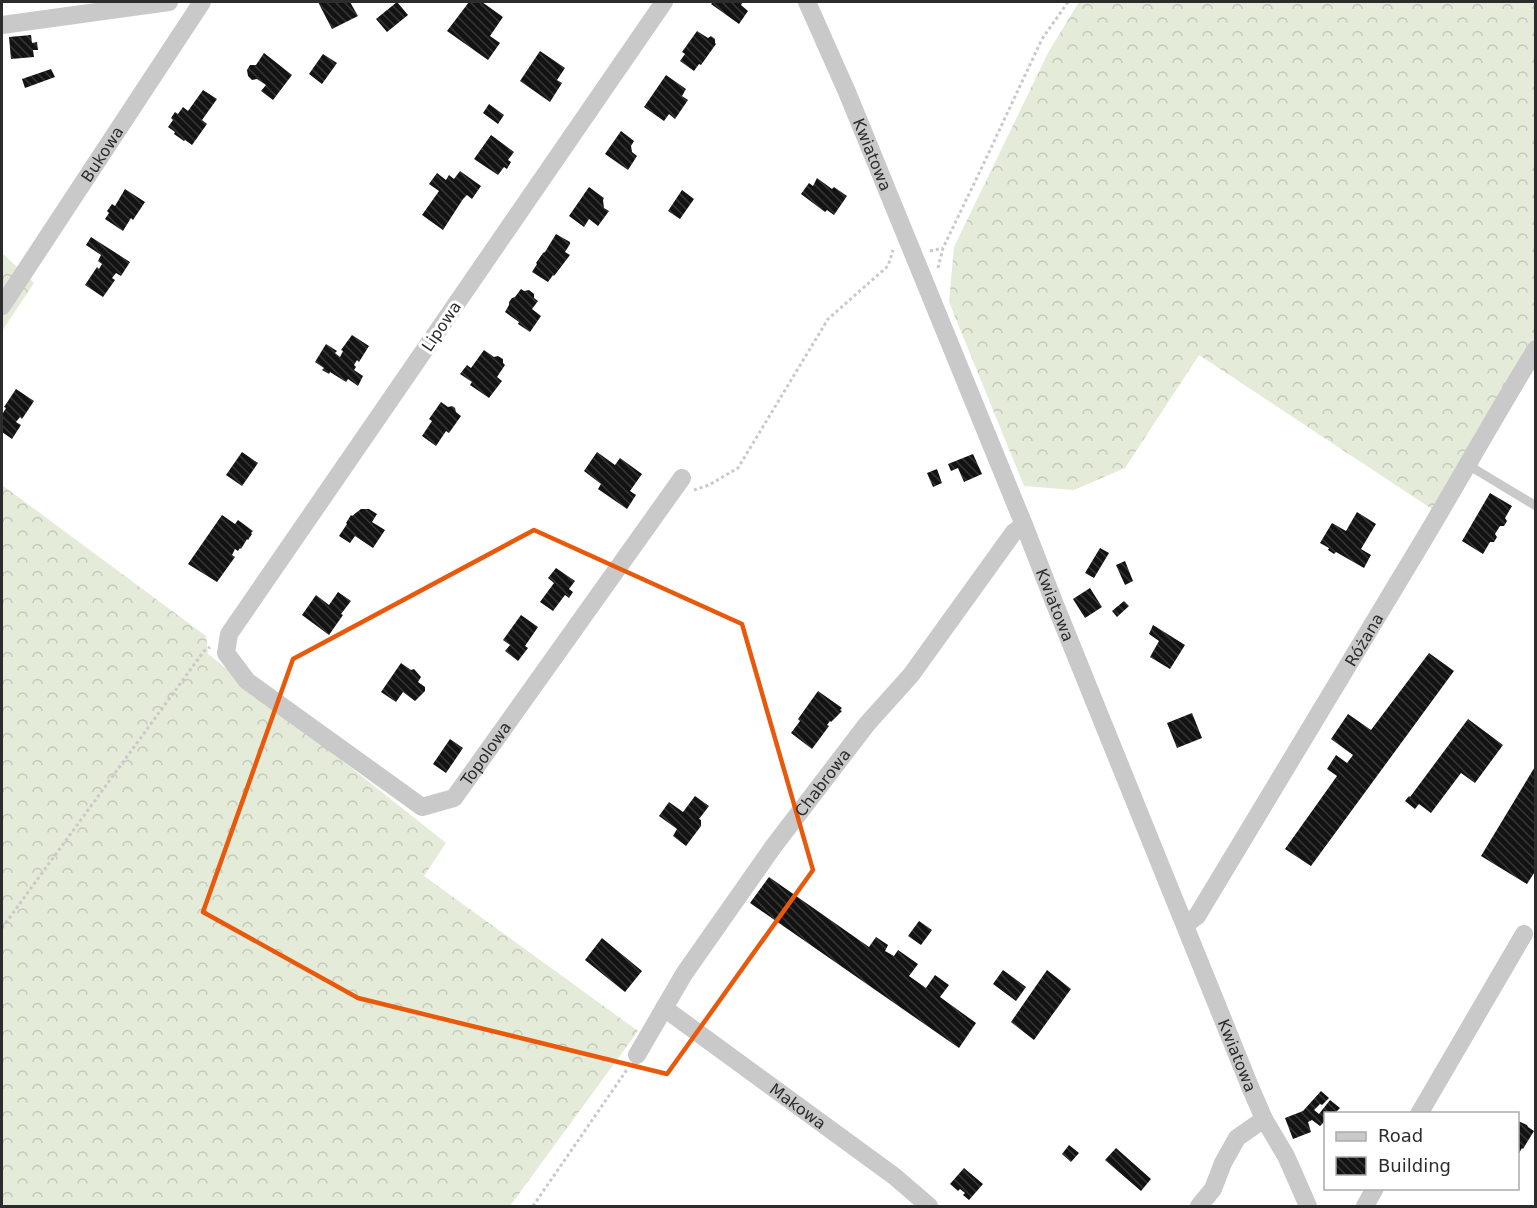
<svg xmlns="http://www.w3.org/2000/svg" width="1537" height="1208" font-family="'DejaVu Sans',sans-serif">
	<defs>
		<pattern id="forest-crowns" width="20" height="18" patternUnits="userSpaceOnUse" patternTransform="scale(1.5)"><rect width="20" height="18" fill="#e4ebd9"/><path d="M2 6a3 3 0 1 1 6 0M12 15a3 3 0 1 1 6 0" fill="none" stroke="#c4caba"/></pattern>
		<pattern id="building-back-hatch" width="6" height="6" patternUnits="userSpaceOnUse" patternTransform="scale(1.5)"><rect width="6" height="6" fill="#131313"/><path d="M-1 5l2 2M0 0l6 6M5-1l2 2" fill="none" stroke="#363636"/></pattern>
	</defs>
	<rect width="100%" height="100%" fill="#fff"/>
	<path fill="url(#forest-crowns)" d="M1079,2H1535V340L1435,511L1199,355L1125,468L1074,490L1024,486L949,302L954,247L1049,51Z
		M2,253L34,283L2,331Z
		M2,485L206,636L208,654L446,843L424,876L638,1031L510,1206H2Z"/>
	<path fill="url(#building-back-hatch)" d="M318,2H350L358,16L332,29Z
		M397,2L408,15L387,32L376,19Z
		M469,2H482L503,17L490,36L500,43L488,60L447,31Z
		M713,2H743L741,5L748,11L739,24L711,4Z
		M697,31L708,38L711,36L715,39V43L716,44L701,65L699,64L694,71L680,61L685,54L682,52Z
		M31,35L32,43L37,42L38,50H33L34,57L11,59L9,37Z
		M540,51L565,68L557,80L562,83L550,102L520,81Z
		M264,53L292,75L273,100L261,91L266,85L257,79L252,80L248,76L247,70L250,65H256Z
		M323,54L337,63L322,84L309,74Z
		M51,69L55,77L25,88L22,79Z
		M666,75L686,89L682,96L688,100L675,119L669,114L664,121L644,107Z
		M203,90L217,99L202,120L207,124L192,145L185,140L184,141L174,134L175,132L168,127L173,120L171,118L175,112L178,114L183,107L188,111Z
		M489,104L504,115L498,124L483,113Z
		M621,131L634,141L631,146L632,152L637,156L628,170L605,154Z
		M491,135L514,152L508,160L511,162L507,169L504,167L498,175L474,159Z
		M460,171L481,186L472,199L467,195L463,199L443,230L422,215L439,191L429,184L437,173L446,180L449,175L454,179Z
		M817,178L832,189L834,187L847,196L834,215L827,210L825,212L801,194L809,183L813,186Z
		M589,187L604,198L603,200L604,208L609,211L598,226L589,219L584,227L569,216Z
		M125,189L145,202L133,220L131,218L123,231L105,219L109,213L107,211L112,204L115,206Z
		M682,190L694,199L680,219L668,211Z
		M556,234L570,242V244L565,252L570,255L554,276L553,275L548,282L532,272L537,264L536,263L543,253L545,252Z
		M91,237L130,262L121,276L116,273L112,278L115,280L103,297L85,285L97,267L99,269L102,264L98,261L101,255L86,245Z
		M521,289L524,291L529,290L534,294V298L538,301L532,309L541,316L530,332L518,324L519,322L505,312L509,305V302L512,298L515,297Z
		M352,335L369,346L359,362L357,360L354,365L356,367L354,370L363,376L358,386L348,379L346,382L330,372L329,374L322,370L324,368L315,362L326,344L337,351L335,353L340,357L343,351L341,350Z
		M484,350L494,357L498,356L503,359V363L505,365L497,377L502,381L489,398L470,385L472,382L460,374L467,365L471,368Z
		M16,389L34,401L22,419L20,417L16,422L21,425L12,439L2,432V412L3,413L6,408L4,407Z
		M441,402L448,407L452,406L455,408L456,412L461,416L449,433L446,431L436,446L422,436L432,421L429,419Z
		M242,452L258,463L242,486L226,475Z
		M597,452L615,465L620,458L642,474L630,491L636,495L627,509L598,489L601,484L584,471Z
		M973,454L982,474L964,482L958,468L951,471L948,464Z
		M937,469L942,483L933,487L927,473Z
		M1490,493L1512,506L1505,518L1507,521L1504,526H1500L1495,534L1497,537L1494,542H1490L1483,554L1462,541Z
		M361,509H369L377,514L372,522L385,530L373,548L355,536L350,543L339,536L347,524L346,523L351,515L352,516Z
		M1357,512L1376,524L1361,549L1371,555L1364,568L1336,552L1334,554L1328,550L1329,548L1320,543L1332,523L1346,531Z
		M222,515L235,524L238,520L253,531L251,533L252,534L248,540L247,539L241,549L240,548L238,551L235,549L232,555L235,557L217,582L188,564Z
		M1100,548L1109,553L1094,578L1085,573Z
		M1125,561L1133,581L1125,585L1116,565Z
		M556,568L575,581L569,589L573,592L569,598L565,595L553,611L540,602L554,583L548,578Z
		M1090,588L1102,607L1085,618L1073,599Z
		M338,592L351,601L341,614L343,615L329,635L302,615L316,595L329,605Z
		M1124,601L1129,606L1117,617L1112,611Z
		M521,615L538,627L525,646L528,648L518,661L505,651L510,645L503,640Z
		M1153,625L1185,645L1170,669L1150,657L1159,641L1149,634Z
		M1429,653L1454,671L1311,866L1285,849L1337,776L1327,769L1336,755L1347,763L1353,755L1331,739L1348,714L1371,730Z
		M401,663L411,670L414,669L421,677L418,682L425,687V691L415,701L403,692L396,702L381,692Z
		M818,691L842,708L840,710L842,711L831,722L830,721L827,725L829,726L812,749L791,733L800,721L798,719Z
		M1192,713L1202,738L1177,748L1167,723Z
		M1468,719L1503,745L1475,783L1461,773L1431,813L1419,804L1415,809L1405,801L1409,796L1410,797Z
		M450,739L463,748L446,773L433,764Z
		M1536,765V870L1527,884L1481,856Z
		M695,796L709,806L699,819L701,820V826L686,846L673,836L677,829L659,816L669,802L683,812Z
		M769,877L869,947L876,937L888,945L885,951L894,956L898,950L918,964L909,976L926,988L935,975L949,985L940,997L976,1023L959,1048L750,903Z
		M919,921L932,930L921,945L908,936Z
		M602,938L642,971L625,992L585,960Z
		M1003,970L1026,987L1016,1001L993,984Z
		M1047,970L1071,989L1034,1040L1011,1022Z
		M1321,1091L1329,1098L1322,1105L1320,1104L1314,1110L1319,1114L1330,1100L1340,1108L1335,1113H1326V1120L1320,1126L1312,1120L1308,1122L1311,1132L1293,1139L1285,1118L1303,1111Z
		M1518,1121L1527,1125L1528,1127L1534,1131L1523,1149L1522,1148L1518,1155Z
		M1069,1145L1079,1153L1071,1162L1062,1154Z
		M1116,1148L1151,1179L1141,1191L1105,1160Z
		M964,1168L983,1184L969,1200L963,1195L965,1193L960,1189L958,1191L950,1184Z"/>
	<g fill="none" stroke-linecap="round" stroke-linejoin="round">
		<path stroke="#c9c9c9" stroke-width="3" stroke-dasharray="3 3" stroke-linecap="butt" d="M930,251L943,248
			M938,268L943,248L983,165L1042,39L1068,2
			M694,490L709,485L738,468L828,319L888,266L893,250
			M2,928L204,651L210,647
			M533,1206L628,1068"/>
		<path stroke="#c9c9c9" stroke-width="9" d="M1468,465L1536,506"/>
		<g stroke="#c9c9c9" stroke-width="18">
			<path id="s1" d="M664,2L229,634L226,653L247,681L422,807L454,798L682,478"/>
			<path id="s2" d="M807,2L847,92L1024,525L1054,602L1251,1089L1264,1119L1286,1156L1308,1206"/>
			<path d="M2,25L169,2"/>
			<path id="s3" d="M2,306L202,2"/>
			<path id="s4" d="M1185,925L1197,916C1271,794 1345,672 1418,549C1458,483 1495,415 1536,349"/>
			<path id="s5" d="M664,1008L894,1176L929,1206"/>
			<path id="s6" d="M637,1055L684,974L773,847L867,724L911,675L1014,532L1024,525"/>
			<path d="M1419,1114L1524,934"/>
			<path d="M1199,1206L1213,1189L1223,1163L1237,1138L1264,1119"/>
			<path d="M1365,1206L1375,1188"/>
		</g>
	</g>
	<path fill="none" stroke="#e8590c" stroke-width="4.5" stroke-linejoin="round" d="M534,530L742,624L813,870L667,1074L358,998L203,912L293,659Z"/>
	<g text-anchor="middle" stroke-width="6" stroke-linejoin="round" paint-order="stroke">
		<g font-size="16" fill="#2c2c2c" stroke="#fff">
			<text dy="6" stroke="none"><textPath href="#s3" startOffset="182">Bukowa</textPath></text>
			<text dy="6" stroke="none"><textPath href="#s2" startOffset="166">Kwiatowa</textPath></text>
			<text transform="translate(441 326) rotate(-56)" y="6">Lipowa</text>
			<text dy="6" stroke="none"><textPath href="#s2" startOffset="652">Kwiatowa</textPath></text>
			<text dy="6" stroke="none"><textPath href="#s4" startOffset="338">Różana</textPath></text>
			<text dy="6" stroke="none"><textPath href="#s1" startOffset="1125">Topolowa</textPath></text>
			<text dy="6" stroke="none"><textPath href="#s6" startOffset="330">Chabrowa</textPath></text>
			<text dy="6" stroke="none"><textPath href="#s2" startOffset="1138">Kwiatowa</textPath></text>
			<text dy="6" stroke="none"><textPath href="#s5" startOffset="166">Makowa</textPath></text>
		</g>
	</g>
	<rect width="1537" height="1208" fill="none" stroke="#2c2c2c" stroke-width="6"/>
	<rect x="1324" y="1112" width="195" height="78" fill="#ffffff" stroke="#ababab" stroke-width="1.5"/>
	<rect x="1336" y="1132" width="30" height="9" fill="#c9c9c9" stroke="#ababab" stroke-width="1.5"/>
	<text x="1378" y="1142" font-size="18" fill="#2c2c2c">Road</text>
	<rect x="1336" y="1157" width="30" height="18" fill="url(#building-back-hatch)" stroke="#ababab" stroke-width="1.5"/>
	<text x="1378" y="1172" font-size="18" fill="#2c2c2c">Building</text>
</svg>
